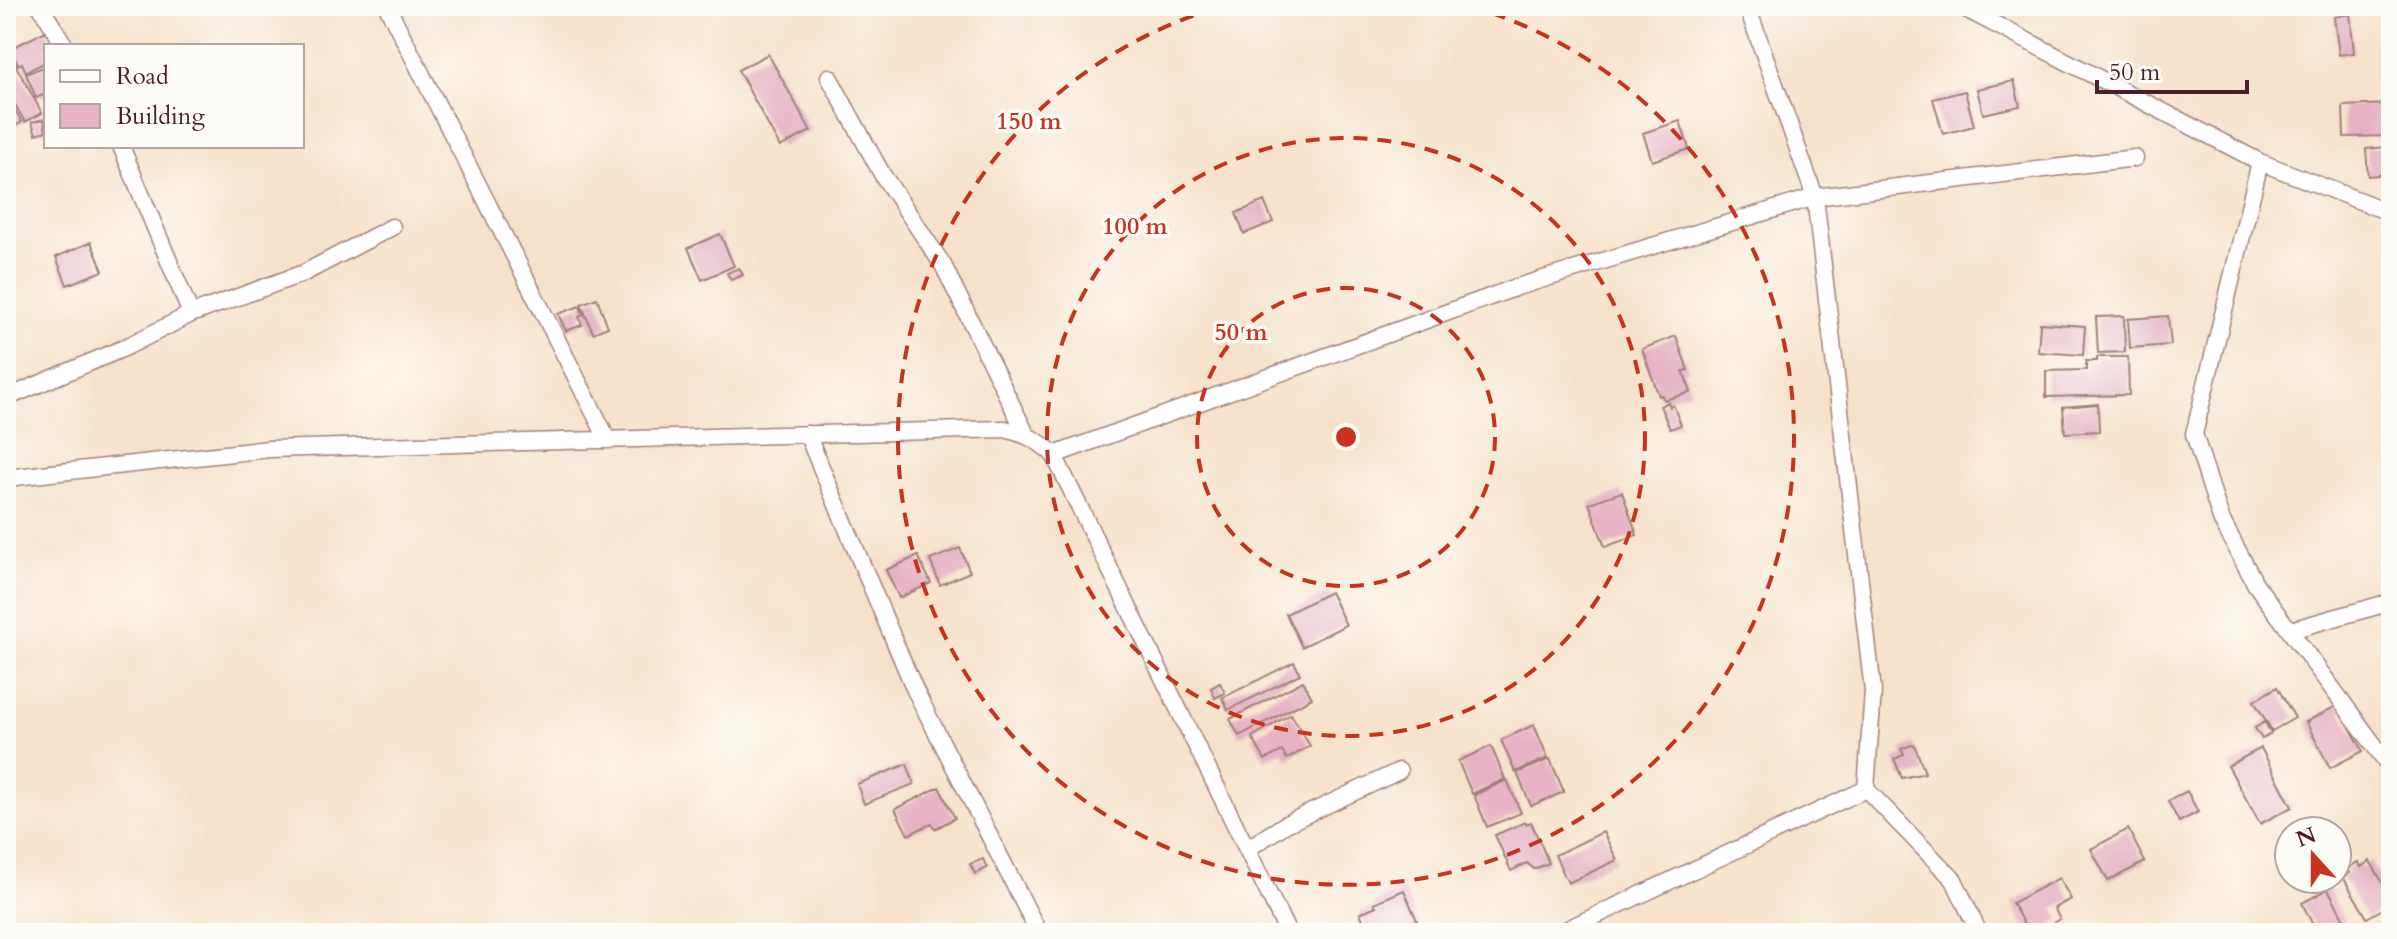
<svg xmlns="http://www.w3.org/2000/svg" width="2397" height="939" font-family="Cardo,serif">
	<rect width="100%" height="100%" fill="#fdfcf7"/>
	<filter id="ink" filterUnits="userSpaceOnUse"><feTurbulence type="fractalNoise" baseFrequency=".0125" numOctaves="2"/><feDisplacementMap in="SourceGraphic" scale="16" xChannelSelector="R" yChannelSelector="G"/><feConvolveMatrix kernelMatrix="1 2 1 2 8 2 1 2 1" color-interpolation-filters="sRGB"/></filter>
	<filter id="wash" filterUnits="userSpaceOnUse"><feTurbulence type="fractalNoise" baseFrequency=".006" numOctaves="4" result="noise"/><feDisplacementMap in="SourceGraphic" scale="32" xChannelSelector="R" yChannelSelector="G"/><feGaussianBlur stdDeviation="1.8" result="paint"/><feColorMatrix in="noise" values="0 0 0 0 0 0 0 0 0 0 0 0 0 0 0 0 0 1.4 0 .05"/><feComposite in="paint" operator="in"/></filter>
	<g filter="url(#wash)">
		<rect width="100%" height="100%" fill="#f6e2ca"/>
		<g id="blocks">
			<path fill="#e6b3c4" d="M2350,14L2354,53L2339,55L2334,17Z
				M46,31L54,46H46V62L26,72L22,63L18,65L10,49Z
				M6,48L42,113L25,122L6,89Z
				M768,54L811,131L780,147L738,70Z
				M46,66V94L36,98L26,74Z
				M2014,81L2020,106L1983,114L1977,89Z
				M1965,91L1974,126L1943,134L1933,99Z
				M6,94L22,122L6,131Z
				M2391,104V136L2344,137L2343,106Z
				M44,119L46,131L36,134L32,122Z
				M1680,121L1689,149L1652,161L1643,133Z
				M2386,147L2387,174L2368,176L2366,149Z
				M1264,201L1273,222L1244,234L1236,213Z
				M720,234L734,266L702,280L688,248Z
				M91,242L103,271L67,285L56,257Z
				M739,268L743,275L731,280L727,273Z
				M597,298L608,327L593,333L581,304Z
				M580,306L583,315L579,317L582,325L566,331L558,314Z
				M2124,316L2125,352L2098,353L2096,317Z
				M2168,316L2171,345L2130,348L2128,319Z
				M2040,323L2085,326L2083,355L2038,352Z
				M1676,336L1688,370L1683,371L1691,392L1664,400L1662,395L1659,396L1642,349Z
				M2097,357H2128L2129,395L2046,397V371L2086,370V361H2097Z
				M1668,402L1670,407L1673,405L1681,425L1670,429L1660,406Z
				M2098,404L2099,431L2065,433L2063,407Z
				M1622,492L1637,535L1605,547L1589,503Z
				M960,548L970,572L940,585L930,560Z
				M918,556L931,583L899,598L886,570Z
				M1330,592L1346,625L1302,647L1286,614Z
				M1294,662L1300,674L1228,710L1222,698Z
				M1303,681L1312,698L1239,736L1230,719Z
				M1220,683L1225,693L1215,698L1211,688Z
				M2277,687L2295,718L2272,731L2254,701Z
				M2338,705L2363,751L2330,768L2306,722Z
				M1291,714L1310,746L1287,759L1282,751L1265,760L1252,737Z
				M2265,722L2271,733L2262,739L2255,728Z
				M1534,725L1548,758L1515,772L1501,740Z
				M1914,744L1925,773L1902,778L1894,759L1904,755L1901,749Z
				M1491,746L1505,779L1472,794L1458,761Z
				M2261,748L2292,807L2260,824L2228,766Z
				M1550,759L1564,792L1531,806L1517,773Z
				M907,764L914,784L864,804L857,784Z
				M1507,780L1521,813L1487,827L1474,795Z
				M939,787L955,818L935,829L932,823L908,835L895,809Z
				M2187,791L2198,812L2179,822L2168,801Z
				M1525,822L1526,824L1531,822L1549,863L1534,869L1527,863L1511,871L1495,835Z
				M2128,829L2145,862L2108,881L2091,849Z
				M1603,832L1617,860L1568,883L1555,855Z
				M983,859L987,868L975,874L970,864Z
				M2370,861L2391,897V904L2367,918L2343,877L2350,873L2347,869L2358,862L2361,867Z
				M2059,878L2071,899L2054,908L2060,919L2051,924L2056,933H2029L2012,903Z
				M2328,889L2349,929L2342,933H2317L2302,903Z
				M1404,890L1420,928L1407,933H1365L1363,928L1366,927L1360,913L1376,906L1374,903Z"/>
		</g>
	</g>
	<g filter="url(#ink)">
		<use href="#blocks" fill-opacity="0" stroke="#a0807a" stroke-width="2"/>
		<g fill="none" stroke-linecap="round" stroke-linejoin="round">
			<defs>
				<path id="street" d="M40,6L65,46
					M387,6L608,440
					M1960,6L2260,162L2391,213
					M829,77L882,174L943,265L1026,434
					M121,146L191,314
					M2260,162L2194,434L2221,519L2256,585L2391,768
					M6,398L124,348L191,314L304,273L392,227
					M807,434L915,690L1039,933
					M1054,455L1517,287L1815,197L2135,158
					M6,478L269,449L1005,429C1025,434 1039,440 1054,455L1288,933
					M2291,630L2391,602
					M1866,789L1954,880L1979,933
					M1247,849L1286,824L1399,771
					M1559,933L1866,789L1873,691L1815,197L1747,6"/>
			</defs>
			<use href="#street" stroke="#a0807a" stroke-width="19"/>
			<use href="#street" stroke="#fff" stroke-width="16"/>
		</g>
	</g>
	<g fill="none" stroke="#c8321e" stroke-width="4" stroke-dasharray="14 10">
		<circle cx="1346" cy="437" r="149"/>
		<circle cx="1346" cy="437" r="299"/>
		<path d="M1469 6A448 448 0 1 1 1223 6"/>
	</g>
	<circle cx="1346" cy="437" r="12" fill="#c8321e" stroke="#fdfcf7" stroke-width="4"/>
	<g font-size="24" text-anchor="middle" font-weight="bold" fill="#c8321e" stroke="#fdfcf7" stroke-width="7" stroke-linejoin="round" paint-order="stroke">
		<text x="1029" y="129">150 m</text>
		<text x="1135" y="234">100 m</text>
		<text x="1241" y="340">50 m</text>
	</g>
	<rect width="2397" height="939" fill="none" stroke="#fdfcf7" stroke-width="32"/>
	<rect x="44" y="44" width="260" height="104" fill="#fdfcf7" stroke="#b5a4a5" stroke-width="2"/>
	<rect x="60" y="70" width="40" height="12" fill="#ffffff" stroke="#b5a4a5" stroke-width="2"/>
	<text x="116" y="84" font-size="24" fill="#4a1f2b">Road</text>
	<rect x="60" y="104" width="40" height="24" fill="#e6b3c4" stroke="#b5a4a5" stroke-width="2"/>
	<text x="116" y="124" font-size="24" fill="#4a1f2b">Building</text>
	<g transform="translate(2313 855) rotate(339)"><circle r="38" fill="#fdfcf7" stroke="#b5a4a5" stroke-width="2"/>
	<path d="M0-6L14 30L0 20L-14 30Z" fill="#c8321e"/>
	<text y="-12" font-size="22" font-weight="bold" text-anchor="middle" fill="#4a1f2b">N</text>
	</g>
	<path d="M2097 80v12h150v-12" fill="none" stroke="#4a1f2b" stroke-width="4"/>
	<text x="2109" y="80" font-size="24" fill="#4a1f2b" stroke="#fdfcf7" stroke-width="6" paint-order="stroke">50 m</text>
</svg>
